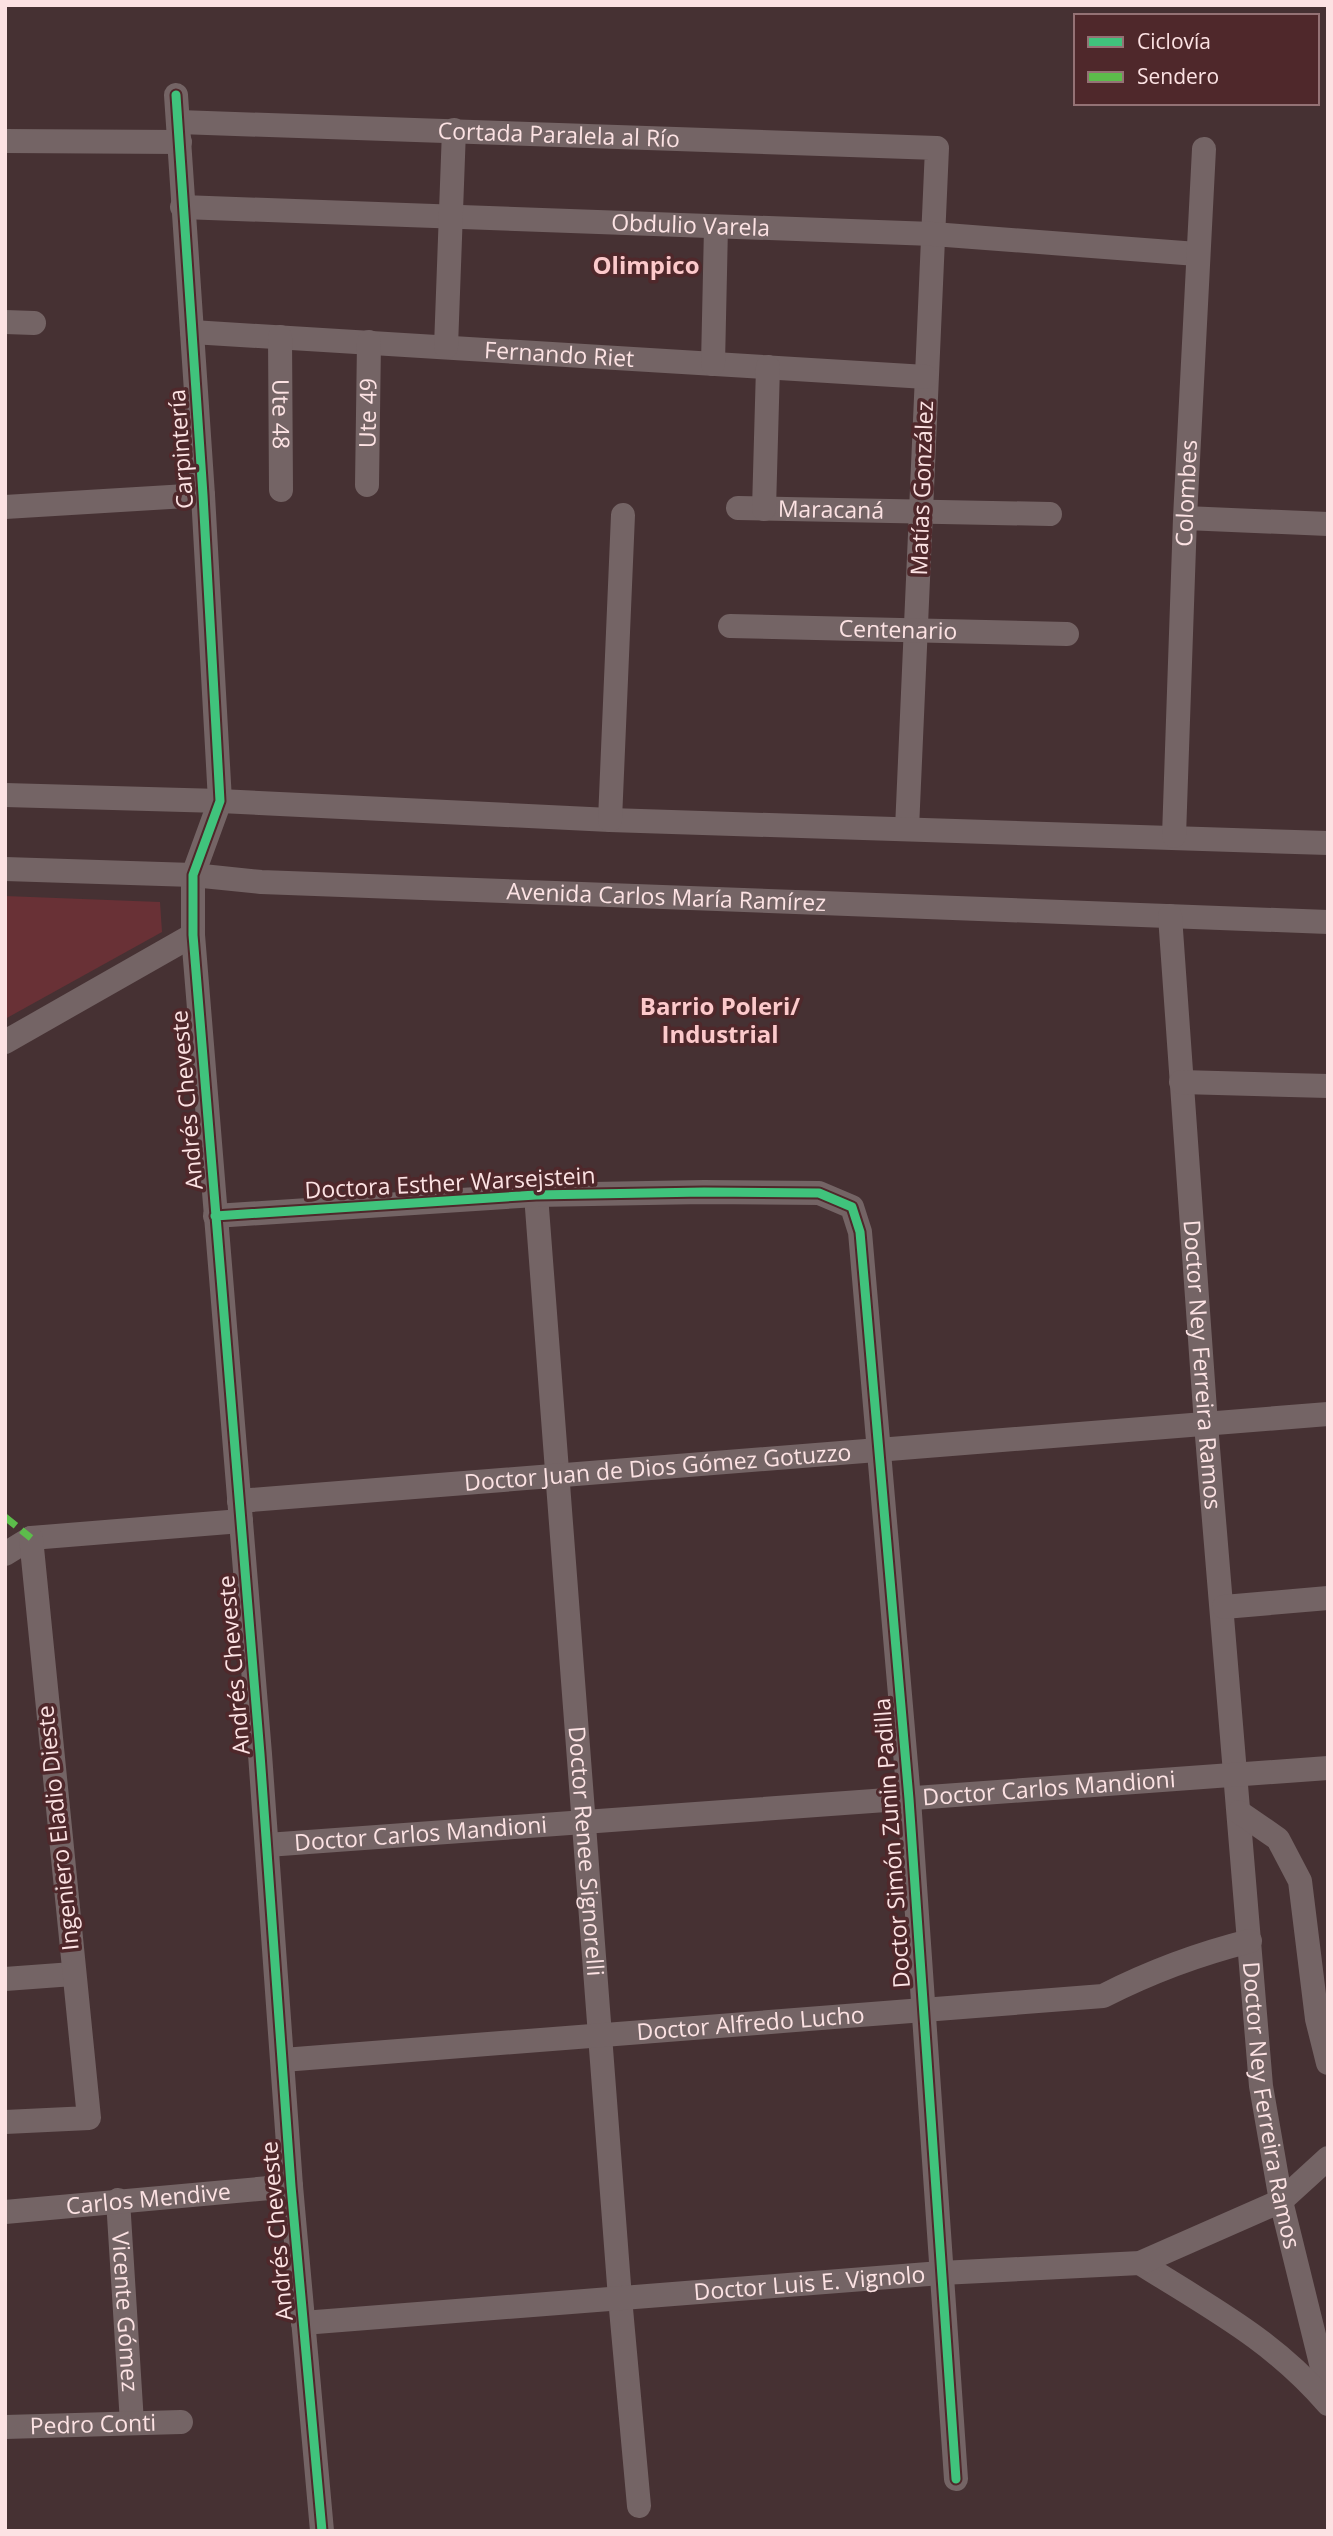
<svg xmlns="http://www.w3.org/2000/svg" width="1333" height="2536" font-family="'Open Sans',sans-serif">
	<rect width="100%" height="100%" fill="#463133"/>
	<path fill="#693136" d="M5,896L160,902L162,932L5,1019Z"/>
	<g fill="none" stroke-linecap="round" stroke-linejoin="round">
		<g stroke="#746465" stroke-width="24">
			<path d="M176,95L203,495L220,801L193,875V935L260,1754L291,2186L322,2531"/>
			<path id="s1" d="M179,122L937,148L907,829"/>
			<path d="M5,141L180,142"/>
			<path id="s2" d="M182,207L933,234L1197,254"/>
			<path d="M5,322L34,323"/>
			<path id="s3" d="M192,332L926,377"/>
			<path id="s4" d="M280,337L281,490"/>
			<path d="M446,347L454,130"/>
			<path d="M713,364L716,227"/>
			<path id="s5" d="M367,485L369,342"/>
			<path d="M5,507L203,495"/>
			<path id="s6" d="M738,508L1050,514"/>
			<path d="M764,509L768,367"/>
			<path d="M1185,518L1328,524"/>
			<path id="s7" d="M730,626L1067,634"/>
			<path d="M5,795L220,801L610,820L1328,843"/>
			<path d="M610,820L623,515"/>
			<path id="s8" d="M1174,836L1185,518L1204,149"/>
			<path id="s9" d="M5,869L193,875L261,882L1328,922"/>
			<path id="s10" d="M1170,916L1206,1424L1261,2086L1281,2201L1328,2392"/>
			<path d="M5,1042L193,935"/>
			<path d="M1181,1082L1328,1086"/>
			<path id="s11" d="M536,1195L620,2298L639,2506"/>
			<path d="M215,1216L536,1195L704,1192L819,1193L852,1207L860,1232L909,1799L956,2479"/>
			<path id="s12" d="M239,1501L1328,1414"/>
			<path d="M5,1554L31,1538L241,1521"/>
			<path d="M1224,1607L1328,1598"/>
			<path d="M1239,1812L1278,1839L1300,1881L1317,2019L1328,2063"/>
			<path id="s13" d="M267,1845L1328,1768"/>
			<path d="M5,1979L73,1974"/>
			<path id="s14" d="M283,2060L1103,1996C1150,1972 1198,1954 1250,1941"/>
			<path d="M5,2122L89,2118L31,1538"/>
			<path id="s15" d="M118,2200L132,2423"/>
			<path id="s16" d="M5,2212L291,2186"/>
			<path d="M1140,2263C1211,2308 1273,2340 1328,2404"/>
			<path id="s17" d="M303,2323L941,2273L1140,2263L1281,2201L1328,2158"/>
			<path id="s18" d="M5,2427L181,2422"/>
		</g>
		<path stroke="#5cbc4b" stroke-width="7" stroke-dasharray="14 7" stroke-linecap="butt" d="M5,1517L31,1538"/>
		<defs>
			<path id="cycleway" d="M176,95L203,495L220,801L193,875V935L260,1754L291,2186L322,2531
				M215,1216L536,1195L704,1192L819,1193L852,1207L860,1232L909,1799L956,2479"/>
		</defs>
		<use href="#cycleway" stroke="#4f282b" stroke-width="13"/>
		<use href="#cycleway" stroke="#40c37c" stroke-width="9"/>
	</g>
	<g text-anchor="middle" stroke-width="7" stroke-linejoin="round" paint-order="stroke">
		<g font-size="23" fill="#fce2e3" stroke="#4f282b">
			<text dy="8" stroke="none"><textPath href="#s1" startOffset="380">Cortada Paralela al Río</textPath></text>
			<text dy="8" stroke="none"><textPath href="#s2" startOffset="509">Obdulio Varela</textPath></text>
			<text dy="8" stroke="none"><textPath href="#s3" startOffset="368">Fernando Riet</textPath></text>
			<text dy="8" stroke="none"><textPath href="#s4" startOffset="77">Ute 48</textPath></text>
			<text dy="8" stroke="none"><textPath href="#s5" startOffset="72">Ute 49</textPath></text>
			<text transform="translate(181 449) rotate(-94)" y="8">Carpintería</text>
			<text transform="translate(922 488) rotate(-88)" y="8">Matías González</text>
			<text dy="8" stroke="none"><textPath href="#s8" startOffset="343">Colombes</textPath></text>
			<text dy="8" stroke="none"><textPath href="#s6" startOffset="93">Maracaná</textPath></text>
			<text dy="8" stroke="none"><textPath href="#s7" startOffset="168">Centenario</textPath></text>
			<text dy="8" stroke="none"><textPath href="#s9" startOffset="662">Avenida Carlos María Ramírez</textPath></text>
			<text transform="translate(187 1100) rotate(-95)" y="8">Andrés Cheveste</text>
			<text transform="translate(450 1183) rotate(-3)" y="8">Doctora Esther Warsejstein</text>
			<text dy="8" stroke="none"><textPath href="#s10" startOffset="450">Doctor Ney Ferreira Ramos</textPath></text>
			<text dy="8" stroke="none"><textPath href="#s12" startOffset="420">Doctor Juan de Dios Gómez Gotuzzo</textPath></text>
			<text transform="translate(234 1665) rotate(-95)" y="8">Andrés Cheveste</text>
			<text dy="8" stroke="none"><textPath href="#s13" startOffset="784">Doctor Carlos Mandioni</textPath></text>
			<text transform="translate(58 1828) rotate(-96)" y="8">Ingeniero Eladio Dieste</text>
			<text dy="8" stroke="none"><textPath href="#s13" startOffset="154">Doctor Carlos Mandioni</textPath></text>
			<text transform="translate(892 1843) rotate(-94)" y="8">Doctor Simón Zunin Padilla</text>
			<text dy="8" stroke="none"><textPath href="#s11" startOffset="658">Doctor Renee Signorelli</textPath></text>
			<text dy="8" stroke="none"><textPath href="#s14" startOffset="469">Doctor Alfredo Lucho</textPath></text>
			<text dy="8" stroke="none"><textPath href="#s10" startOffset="1194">Doctor Ney Ferreira Ramos</textPath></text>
			<text dy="8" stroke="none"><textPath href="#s16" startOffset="144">Carlos Mendive</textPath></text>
			<text transform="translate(277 2231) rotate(-95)" y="8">Andrés Cheveste</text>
			<text dy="8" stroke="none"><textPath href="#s17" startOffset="508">Doctor Luis E. Vignolo</textPath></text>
			<text dy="8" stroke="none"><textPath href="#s15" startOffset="112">Vicente Gómez</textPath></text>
			<text dy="8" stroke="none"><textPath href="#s18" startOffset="88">Pedro Conti</textPath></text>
		</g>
		<g font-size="24" font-weight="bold" fill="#fcc9cb" stroke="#4f282b">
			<text x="646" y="274">Olimpico</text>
			<text x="720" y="1015">Barrio Poleri/<tspan x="720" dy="28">Industrial</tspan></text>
		</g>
	</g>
	<rect width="1333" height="2536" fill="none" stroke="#fce2e3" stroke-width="14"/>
	<rect x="1074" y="14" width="245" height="91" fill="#4f282b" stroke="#947275" stroke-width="2"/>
	<rect x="1088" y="37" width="35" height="10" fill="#40c37c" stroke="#947275" stroke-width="2"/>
	<text x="1137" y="49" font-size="21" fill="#fce2e3">Ciclovía</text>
	<rect x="1088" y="72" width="35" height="10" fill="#5cbc4b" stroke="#947275" stroke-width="2"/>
	<text x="1137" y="84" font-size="21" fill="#fce2e3">Sendero</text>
</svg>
